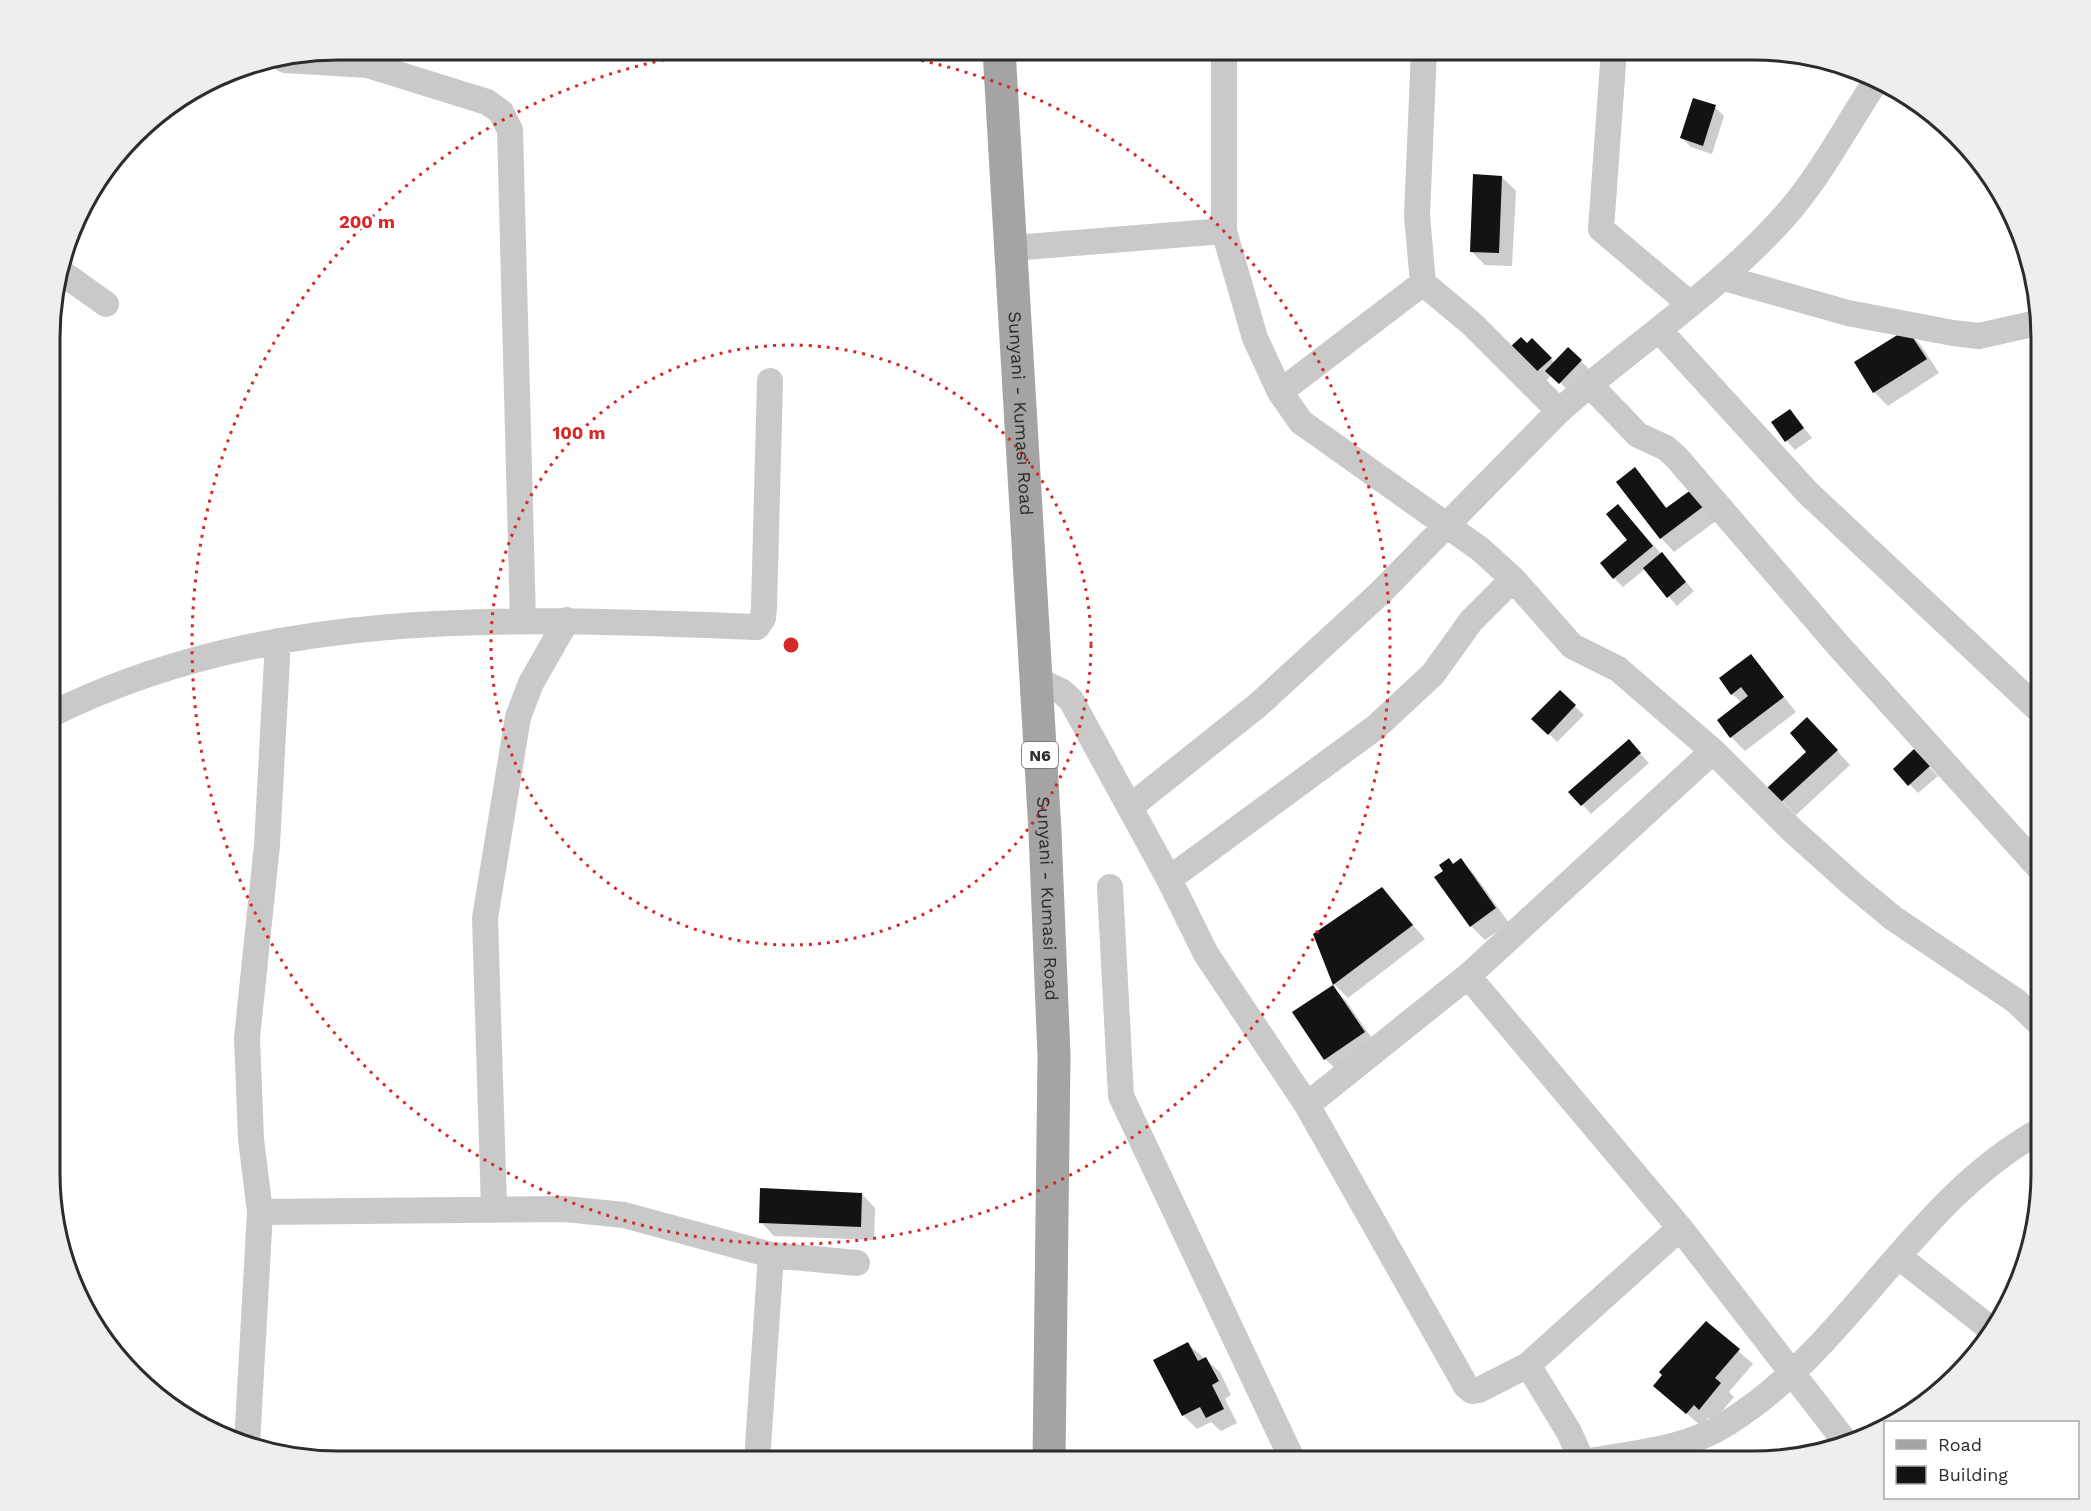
<svg xmlns="http://www.w3.org/2000/svg" width="2091" height="1511" font-family="'Work Sans',sans-serif">
	<rect width="100%" height="100%" fill="#fff"/>
	<path fill="#0003" d="M1715,107L1724,116L1712,154L1691,147L1682,138Z
		M1502,177L1516,191L1512,266L1485,265L1471,251Z
		M1907,331L1920,344L1939,373L1888,406L1874,392L1856,363Z
		M1532,340L1555,363L1568,349L1589,369L1569,391L1552,375L1544,382L1511,348L1527,345Z
		M1790,411L1812,438L1795,450L1787,441Z
		M1635,469L1668,509L1695,489L1720,518L1674,552L1661,538Z
		M1627,515L1694,591L1677,606L1645,569L1623,587L1614,578L1629,540Z
		M1751,656L1796,712L1745,751L1731,737L1742,703L1732,694Z
		M1560,692L1584,715L1557,742L1534,719Z
		M1821,733L1850,765L1796,815L1769,788L1809,752Z
		M1637,750L1649,763L1591,814L1571,792Z
		M1914,751L1938,776L1918,793L1895,769Z
		M1461,860L1474,874L1509,923L1485,940L1471,926L1454,865Z
		M1382,889L1425,939L1348,998L1334,984L1315,935Z
		M1333,987L1346,1001L1378,1047L1339,1072L1325,1059Z
		M862,1194L875,1208L874,1240L774,1236L761,1222Z
		M1706,1323L1753,1364L1729,1392L1734,1397L1713,1422L1708,1418L1701,1426L1655,1386Z
		M1188,1344L1220,1372L1231,1395L1225,1399L1237,1423L1221,1431L1211,1422L1197,1429L1183,1415Z"/>
	<path fill="#131313" d="M1693,98L1716,105L1703,146L1680,138Z
		M1473,174L1502,176L1499,253L1470,252Z
		M1907,329L1927,359L1873,393L1854,362Z
		M1521,337L1527,343L1532,338L1552,358L1534,374L1509,348Z
		M1568,347L1582,360L1559,384L1545,371Z
		M1790,409L1804,428L1785,442L1771,422Z
		M1635,467L1666,508L1695,487L1708,503L1660,539L1616,482Z
		M1618,504L1653,546L1613,579L1600,563L1627,540L1606,514Z
		M1662,552L1686,582L1667,598L1643,568Z
		M1751,654L1784,697L1730,738L1717,720L1748,696L1741,687L1731,695L1719,678Z
		M1560,690L1576,705L1548,735L1531,719Z
		M1807,717L1838,750L1781,802L1767,788L1806,752L1790,733Z
		M1629,739L1641,753L1581,806L1568,792Z
		M1914,749L1930,766L1908,786L1893,769Z
		M1449,858L1453,864L1461,858L1496,908L1470,927L1434,877L1443,871L1439,865Z
		M1382,887L1413,925L1333,985L1313,934Z
		M1333,985L1365,1032L1324,1060L1292,1012Z
		M760,1188L862,1193L861,1227L759,1223Z
		M1706,1321L1740,1349L1715,1378L1721,1383L1699,1410L1694,1405L1686,1414L1653,1386L1662,1375L1659,1372Z
		M1188,1342L1198,1361L1206,1357L1219,1381L1212,1385L1224,1409L1206,1418L1200,1407L1182,1416L1153,1360Z
		M1362,1451L1367,1461H1340Z"/>
	<g fill="none" stroke-linecap="round" stroke-linejoin="round">
		<path stroke="#c9c9c9" stroke-width="26" d="M1224,50V231L1255,338L1280,392L1301,422L1480,549L1513,579L1572,646L1618,669L1713,751L1792,830L1852,884L1893,918L2016,1001L2041,1025
			M1424,50L1417,216L1423,283L1472,324L1559,411
			M1614,50L1601,229L1690,304
			M285,60L368,65L487,102L501,112L510,130L523,620
			M1012,248L1224,231
			M61,272L106,304
			M1724,278L1848,313L1953,333L1979,336L2041,322
			M1660,331L1807,492L2041,712
			M1589,384L1638,435L1666,448L1677,458L1838,645L2041,870
			M1280,392L1423,283
			M1035,679L1061,691L1071,700L1169,879L1206,954L1307,1105L1466,1386L1472,1391L1479,1390L1528,1365L1680,1228
			M52,714C272,605 519,618 757,627L763,618L764,607L770,381
			M1130,807L1258,705L1379,594L1559,411C1633,345 1717,292 1784,217C1820,177 1846,126 1876,81
			M1169,879L1376,727L1433,674L1471,621L1513,579
			M1110,887L1121,1096L1293,1461
			M1468,976L1680,1228L1844,1440
			M1307,1105L1468,976L1713,751
			M494,1208L485,918L518,717L531,683L567,620
			M260,1212L565,1209L624,1215L771,1255L857,1263
			M1898,1256L1992,1330
			M1528,1365L1569,1432L1582,1461
			M247,1444L260,1212L251,1139L247,1038L267,845L278,641
			M757,1461L771,1255
			M1590,1461C1635,1453 1687,1449 1726,1424C1850,1348 1912,1201 2041,1130"/>
		<path stroke="#a4a4a4" stroke-width="33" id="s1" d="M999,50L1045,832L1054,1056L1049,1461"/>
	</g>
	<g fill="none" stroke="#d62828" stroke-width="3" stroke-dasharray="3 6">
		<circle cx="791" cy="645" r="300"/>
		<path d="M859 50A599 599 0 1 1 723 50"/>
	</g>
	<g text-anchor="middle" stroke-width="6" stroke-linejoin="round" paint-order="stroke">
		<rect fill="#fff" stroke="#6b6b6b" stroke-width="1.5" x="1022" y="742" width="36" height="26" rx="4.5"/>
		<g font-size="16" font-weight="bold" fill="#2c2c2c">
			<text x="1040" y="761">N6</text>
		</g>
		<g font-size="18" fill="#2c2c2c" stroke="#fff">
			<text dy="6" stroke="none"><textPath href="#s1" startOffset="364">Sunyani - Kumasi Road</textPath></text>
			<text dy="6" stroke="none"><textPath href="#s1" startOffset="850">Sunyani - Kumasi Road</textPath></text>
		</g>
	</g>
	<path d="M0 0H2091V1511H0ZM338 60H1753A278 278 0 0 1 2031 338V1173A278 278 0 0 1 1753 1451H338A278 278 0 0 1 60 1173V338A278 278 0 0 1 338 60Z" fill="#eee" fill-rule="evenodd"/>
	<path fill="none" stroke="#2c2c2c" stroke-width="3" d="M338 60H1753A278 278 0 0 1 2031 338V1173A278 278 0 0 1 1753 1451H338A278 278 0 0 1 60 1173V338A278 278 0 0 1 338 60Z"/>
	<circle cx="791" cy="645" r="9" fill="#d62828" stroke="#fff" stroke-width="3"/>
	<g font-size="18" text-anchor="middle" font-weight="bold" fill="#d62828" stroke="#fff" stroke-width="6" stroke-linejoin="round" paint-order="stroke">
		<text x="367" y="228">200 m</text>
		<text x="579" y="439">100 m</text>
	</g>
	<rect x="1884" y="1421" width="195" height="78" fill="#ffffff" stroke="#ababab" stroke-width="1.5"/>
	<rect x="1896" y="1440" width="30" height="9" fill="#a4a4a4" stroke="#ababab" stroke-width="1.5"/>
	<text x="1938" y="1451" font-size="18" fill="#2c2c2c">Road</text>
	<rect x="1896" y="1466" width="30" height="18" fill="#131313" stroke="#ababab" stroke-width="1.5"/>
	<text x="1938" y="1481" font-size="18" fill="#2c2c2c">Building</text>
</svg>
